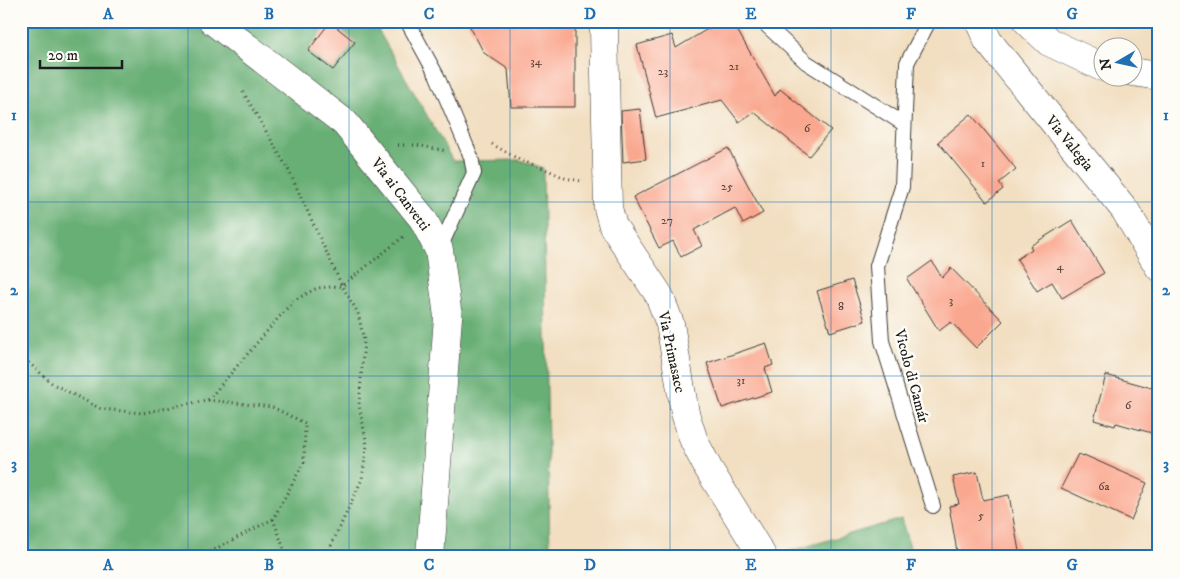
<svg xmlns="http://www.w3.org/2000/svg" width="1180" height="578" font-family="'IM FELL DW Pica',serif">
	<rect width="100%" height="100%" fill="#fdfcf7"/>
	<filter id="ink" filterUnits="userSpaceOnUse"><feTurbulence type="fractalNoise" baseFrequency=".02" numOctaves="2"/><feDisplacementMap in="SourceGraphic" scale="10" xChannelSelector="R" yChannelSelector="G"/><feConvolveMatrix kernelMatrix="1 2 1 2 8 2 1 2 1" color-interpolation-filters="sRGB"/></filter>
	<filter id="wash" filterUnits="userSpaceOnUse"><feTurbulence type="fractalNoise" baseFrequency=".0096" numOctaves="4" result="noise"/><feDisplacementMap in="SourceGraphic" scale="20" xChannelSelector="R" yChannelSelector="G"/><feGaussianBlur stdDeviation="1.12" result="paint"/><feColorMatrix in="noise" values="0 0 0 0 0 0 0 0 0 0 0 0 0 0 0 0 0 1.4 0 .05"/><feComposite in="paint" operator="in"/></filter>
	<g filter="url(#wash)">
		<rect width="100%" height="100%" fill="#f2dec0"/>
		<path fill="#68af74" stroke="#426648" d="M21,21H373L453,161L520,160L543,168L550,557H21Z
			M901,519L913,557H770Z"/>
		<g id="blocks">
			<path fill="#faa78f" d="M467,21H575V107H511L508,69L484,53Z
				M721,21H732L775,96L780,89L831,130L809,156L754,112L739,122L722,100L656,118L637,45L672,35L676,48Z
				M330,22L355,42L333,70L308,51Z
				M640,109L646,159L623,162L621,111Z
				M971,114L1016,169L999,183L1003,189L987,202L938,142Z
				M728,148L763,213L743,224L735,208L694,230L702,246L681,257L673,241L659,248L633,197Z
				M1072,220L1104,273L1062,298L1052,282L1037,291L1017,259L1032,249L1030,246Z
				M932,261L942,278L951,268L1003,321L976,348L951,322L939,331L907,279Z
				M852,280L865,321L830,332L817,291Z
				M766,343L773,365L765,368L772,392L722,408L707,363Z
				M1106,375L1159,390V435L1116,423L1115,426L1094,420Z
				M1078,454L1084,456V455L1147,483L1131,520L1061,488Z
				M977,472L983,500L1009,495L1020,557H958L949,506L959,504L953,477Z"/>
		</g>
	</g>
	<g filter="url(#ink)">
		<use href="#blocks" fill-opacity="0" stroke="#3c3935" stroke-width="1"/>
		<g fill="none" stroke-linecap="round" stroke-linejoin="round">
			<defs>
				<path id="lane" d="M407,21L437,76L471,157L474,173L439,250
					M764,21V23L806,62L904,124
					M929,21L907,63L902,187L877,266L882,341L933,506"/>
				<path id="street" d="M213,21L345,123L423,219L439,250L448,317L430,557
					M602,21L604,30L608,208L613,226L659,295L670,324L685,413L694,441L708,468L763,557
					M979,21L988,41L1125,210L1159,267"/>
				<path id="secondary" d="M1027,21L1049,42L1102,67
					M1132,72L1159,76"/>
			</defs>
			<use href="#lane" stroke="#3c3935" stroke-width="16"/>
			<use href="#street" stroke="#3c3935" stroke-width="29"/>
			<use href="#secondary" stroke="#3c3935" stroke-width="29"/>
			<path stroke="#3c3935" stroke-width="3" stroke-dasharray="1 4" stroke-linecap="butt" d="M243,92L288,169L342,286L358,313L364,341L359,405L367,445L362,479L326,557
				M492,144L520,160L543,168L565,178L581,181
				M398,145H416L446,151
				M21,356L53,384L101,409L143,413L207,400L272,407L305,423L304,462L273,519L200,557
				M208,400L293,301L317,288L342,286L403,237
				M273,519L287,557"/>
			<use href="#lane" stroke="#fff" stroke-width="14"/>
			<use href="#street" stroke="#fff" stroke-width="28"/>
			<use href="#secondary" stroke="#fff" stroke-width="28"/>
		</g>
	</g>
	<path fill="none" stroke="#1f6fb2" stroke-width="1" stroke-opacity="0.55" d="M188,21V557M349,21V557M510,21V557M670,21V557M831,21V557M992,21V557M21,202H1159M21,376H1159"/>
	<g text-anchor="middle" stroke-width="5" stroke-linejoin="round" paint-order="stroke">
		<g font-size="12" fill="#543f39">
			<text x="536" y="65">34</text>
			<text x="734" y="70">21</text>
			<text x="663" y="75">23</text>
			<text x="807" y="132">6</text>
			<text x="983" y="167">1</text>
			<text x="727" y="190">25</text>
			<text x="667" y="224">27</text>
			<text x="1060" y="270">4</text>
			<text x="951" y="304">3</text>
			<text x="841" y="310">8</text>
			<text x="741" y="384">31</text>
			<text x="1128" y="409">6</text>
			<text x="1104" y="490">6a</text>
			<text x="981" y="519">5</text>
		</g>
		<g font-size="15" fill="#1c1c1c" stroke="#fdfcf7">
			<text transform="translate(1070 143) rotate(51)" y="5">Via Valegia</text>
			<text transform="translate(401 194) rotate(53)" y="5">Via ai Canvetti</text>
			<text transform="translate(672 352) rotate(78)" y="5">Via Primasacc</text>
			<text transform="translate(912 376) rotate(75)" y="5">Vicolo di Camár</text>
		</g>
	</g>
	<rect width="1180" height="578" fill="none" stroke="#fdfcf7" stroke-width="55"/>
	<g transform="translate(1118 62) rotate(261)"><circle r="24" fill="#fdfcf7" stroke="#a3a29f"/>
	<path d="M0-4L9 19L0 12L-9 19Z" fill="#1f6fb2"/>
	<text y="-8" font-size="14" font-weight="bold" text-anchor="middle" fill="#1c1c1c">N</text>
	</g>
	<path d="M40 60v8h82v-8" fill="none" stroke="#1c1c1c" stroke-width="2.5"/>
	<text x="48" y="60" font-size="15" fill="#1c1c1c" stroke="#fdfcf7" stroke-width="4" paint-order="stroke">20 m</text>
	<rect x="28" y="28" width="1124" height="522" fill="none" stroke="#1f6fb2" stroke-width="2"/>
	<g font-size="16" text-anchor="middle" font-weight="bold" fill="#1f6fb2">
		<text x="108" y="19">A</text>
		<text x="269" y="19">B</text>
		<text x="429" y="19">C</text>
		<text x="590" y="19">D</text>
		<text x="751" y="19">E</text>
		<text x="911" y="19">F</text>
		<text x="1072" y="19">G</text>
		<text x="14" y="120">1</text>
		<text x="1166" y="120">1</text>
		<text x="14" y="295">2</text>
		<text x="1166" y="295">2</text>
		<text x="14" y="469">3</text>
		<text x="1166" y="469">3</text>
		<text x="108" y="570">A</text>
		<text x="269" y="570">B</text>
		<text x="429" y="570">C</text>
		<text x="590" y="570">D</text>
		<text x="751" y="570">E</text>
		<text x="911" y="570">F</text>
		<text x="1072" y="570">G</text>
	</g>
</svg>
